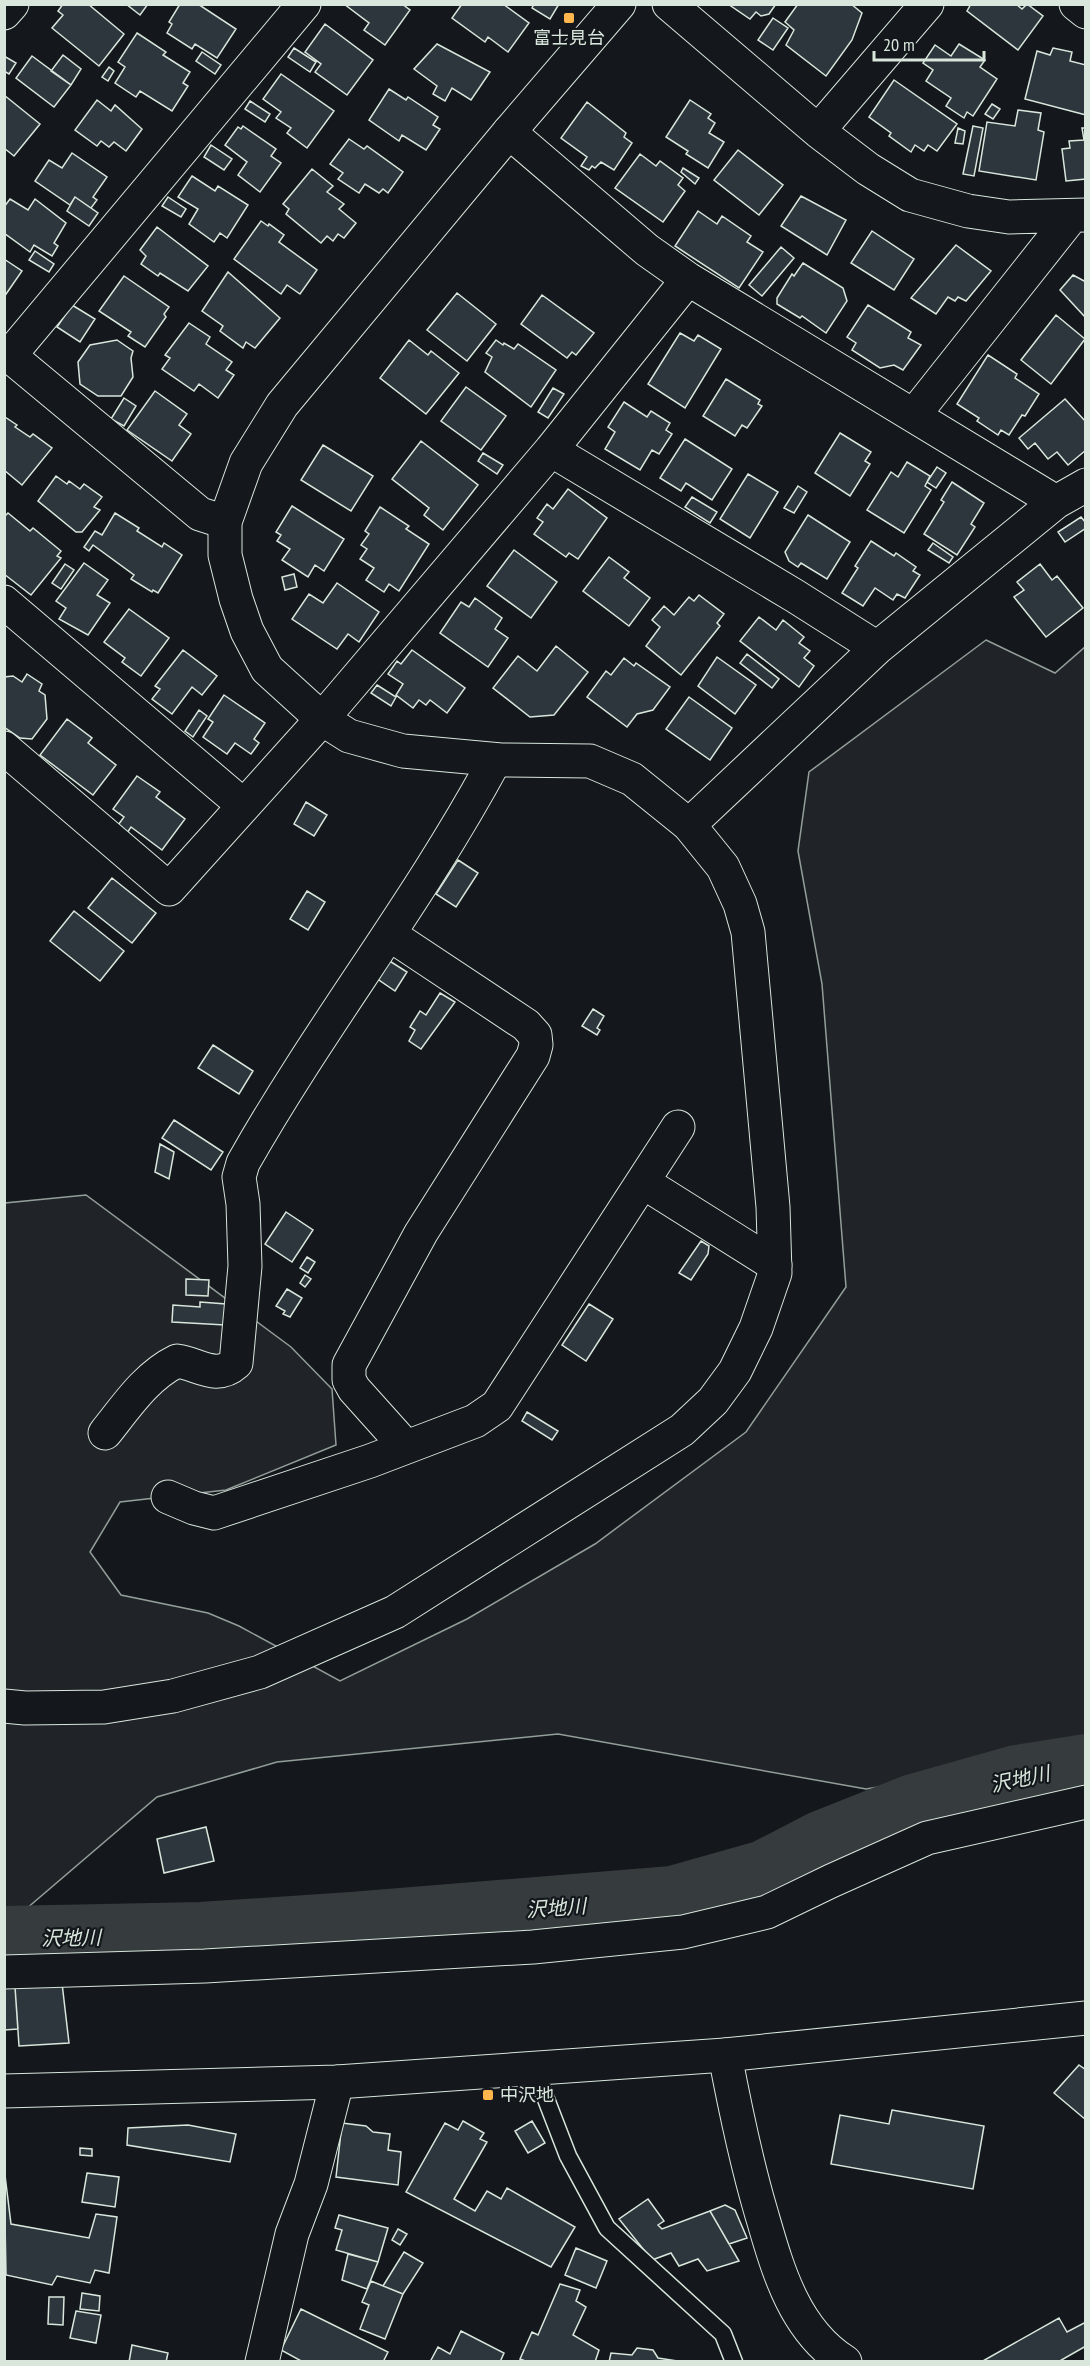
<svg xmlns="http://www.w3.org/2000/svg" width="1090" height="2366" font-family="'PT Sans Narrow','Noto Sans JP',sans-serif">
	<rect width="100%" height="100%" fill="#14181c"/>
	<path fill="#202428" stroke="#939e99" stroke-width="1.5" d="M986,640L1055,673L1085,647V1753L866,1789L558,1734L277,1762L157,1797L12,1921L5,1920V1203L86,1195L291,1347L332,1389L336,1445L226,1490L120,1502L90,1552L121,1595L208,1613L239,1626L340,1681L467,1619L595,1544L746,1432L846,1287L822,984L798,851L809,772Z"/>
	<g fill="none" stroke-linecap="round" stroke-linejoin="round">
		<path stroke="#363b3e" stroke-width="66" d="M4,1939L201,1935L352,1925L673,1899L765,1873L821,1844L914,1807L1017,1778L1086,1767"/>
	</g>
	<path fill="#2c363c" stroke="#d8e6dc" stroke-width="1.5" d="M63,4H88L124,34L99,66L52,28L63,15L58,11Z
		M126,4H148L140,15Z
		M180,4H198L236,29L217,58L195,44L192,49L167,33L172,24L169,22Z
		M344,4H402L410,10L385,45L364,30L369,23Z
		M462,4H503L529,23L508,52L488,37L485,42L452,18Z
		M534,4H559L550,19L532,8Z
		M728,4H776L769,14L761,16L756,12L750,19Z
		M798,4H851L862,13L852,40L826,76L786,45L794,30L785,22Z
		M971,4H1016L1022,9L1027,4L1043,16L1018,50L967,11Z
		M773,18L788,28L773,50L758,40Z
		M325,24L373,60L347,95L315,72L321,64L305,52Z
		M137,33L166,52L163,55L190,72L183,83L188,86L172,111L140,91L136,97L115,83L125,67L118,62Z
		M437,44L490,72L471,100L452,88L445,101L433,94L437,86L414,69Z
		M959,44L985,60L980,67L997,79L973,116L967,112L964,118L946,106L951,98L926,81L933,70L923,63L935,45L951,56Z
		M294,48L316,62L310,72L288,57Z
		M1053,48L1072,52L1070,61L1086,65V115L1025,99L1037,51L1050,55Z
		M202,52L221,65L215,74L196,61Z
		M63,55L81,69L71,85L51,71Z
		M4,56L16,63L9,74L4,71Z
		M32,56L71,85L54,107L16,78Z
		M109,67L114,71L108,81L102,77Z
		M281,74L334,111L307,148L287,133L291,128L276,118L281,112L263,99Z
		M894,80L957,124L937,151L928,145L924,151L915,145L911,152L889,136L891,133L869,117Z
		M389,89L406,100L408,97L438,117L433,125L440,129L426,150L402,135L399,141L369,120Z
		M4,95L40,124L14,156L4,148Z
		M97,100L111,111L115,105L142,129L126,151L114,142L109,147L101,141L97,146L75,130Z
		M690,100L711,114L708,118L715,123L709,133L724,142L708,168L686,154L688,151L666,137Z
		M250,101L270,114L265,122L245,109Z
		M587,102L626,133L624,137L632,143L614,170L601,162L595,168L592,166L589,170L581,166L587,157L561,138Z
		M992,104L1000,109L993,119L985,114Z
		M1018,110L1041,113L1038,130L1044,132L1036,180L979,171L987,122L1015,126Z
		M243,126L276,149L271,156L281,163L260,192L238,175L247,162L225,145L238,127L241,129Z
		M973,126L983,128L974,176L963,174Z
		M958,128L965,131L963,144L955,143Z
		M1082,128H1086V179L1066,181L1062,149L1070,148L1069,141L1084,140Z
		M349,139L364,149L367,146L403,172L388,193L383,189L379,193L365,184L359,193L338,179L343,173L330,164Z
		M211,145L232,159L224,170L204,157Z
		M738,150L783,185L759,215L714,180Z
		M72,153L107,177L93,197L97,200L91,208L75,197L70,205L35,181L49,160L62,168Z
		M640,154L656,166L660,161L683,178L678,185L685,191L663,222L615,188Z
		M683,168L699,178L695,184L681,172Z
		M312,169L333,186L327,192L344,204L339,209L356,223L344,238L338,234L333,241L327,236L321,243L286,214L289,209L283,204Z
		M192,176L215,191L218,186L248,205L227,238L220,233L214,242L189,224L198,209L178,197Z
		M801,196L846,220L827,255L781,226Z
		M75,197L98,213L89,226L67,211Z
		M168,197L186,209L181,217L162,206Z
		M10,199L28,210L35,199L66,223L54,243L58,246L52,256L34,245L30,252L4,233V207Z
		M698,211L717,224L722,216L751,236L747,242L763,252L739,288L675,246Z
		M261,221L268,226L269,224L284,235L279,242L317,270L300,294L287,285L281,294L234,259Z
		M157,227L208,266L188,291L160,273L158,276L141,264L146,256L140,250Z
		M872,231L914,259L894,290L851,263Z
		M956,245L991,271L966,301L958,297L955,301L948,297L936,314L911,298Z
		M781,247L794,258L762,296L749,285Z
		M35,251L54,264L49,272L29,260Z
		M4,259L22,271L4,297Z
		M803,263L843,288L847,301L826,333L802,316L800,318L777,304V298L792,274L794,276Z
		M228,272L280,318L255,348L246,342L243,348L220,331L223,326L202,311Z
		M1073,275L1086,282V318L1060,290Z
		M124,276L169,307L164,314L166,317L145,347L128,336L131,332L99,311Z
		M457,293L496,324L467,361L427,330Z
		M542,295L594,333L576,355L572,352L567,358L521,324Z
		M72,305L95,319L80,342L57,327Z
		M868,305L911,332L908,338L921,345L903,370L894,365L880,368L852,350L856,343L847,337Z
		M1056,315L1085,339L1051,384L1021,360Z
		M189,323L210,337L206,344L232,362L226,370L234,375L218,398L199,384L194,391L162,369L170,358L165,355Z
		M680,333L694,341L698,335L721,349L685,408L648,384Z
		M117,340L133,351L131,358L133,377L121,396H98L80,384L78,362L90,345Z
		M409,340L428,355L431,351L459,373L426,414L380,378Z
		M496,340L503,345L504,343L514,349L518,344L556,370L531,407L485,372L492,357L486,353Z
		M988,355L1017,374L1015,378L1039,394L1025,416L1022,415L1009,435L1001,430L998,435L977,421L979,418L957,404Z
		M726,379L760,400L758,404L762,406L747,428L742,425L735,436L703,416Z
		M466,387L506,416L481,450L441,421Z
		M553,388L564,394L548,418L538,412Z
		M155,391L187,414L179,425L191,434L172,461L127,430Z
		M124,398L136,406L124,426L111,419Z
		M1065,399L1086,422V450L1068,465L1057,452L1048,459L1035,443L1028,449L1019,438Z
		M624,402L647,417L651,411L670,423L666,430L672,434L659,454L652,450L640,470L605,449L615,432L608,427Z
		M5,417L17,425L15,427L30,437L33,434L52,448L22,485L4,470Z
		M840,433L871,452L865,461L870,464L850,496L815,473Z
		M685,439L732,469L712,500L686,483L681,491L660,478Z
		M421,441L478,485L443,530L424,515L429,508L392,479Z
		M323,445L373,476L351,511L301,480Z
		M483,453L503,465L497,474L478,461Z
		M907,462L930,476L925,486L931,490L904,533L867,510L891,472L898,477Z
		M937,467L946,473L936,488L927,482Z
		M748,474L778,492L750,538L720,519Z
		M56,476L67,484L69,481L80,489L84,484L102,497L94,507L100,510L82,532H76L38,501Z
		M952,482L984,503L971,524L975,527L957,555L924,534L944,502L941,500Z
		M798,486L807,492L794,513L784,508Z
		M568,489L607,518L578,559L569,553L566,557L534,534L543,522L537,518L547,504L553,509Z
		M692,497L717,512L710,523L685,507Z
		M292,506L344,539L324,571L315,565L308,577L282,560L290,549L277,541L281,535L276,532Z
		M380,507L409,526L406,529L429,544L399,591L389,584L384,592L366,580L374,568L360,559L367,549L361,545L369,534L365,531Z
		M8,513L30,531L33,528L61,551L57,556L61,558L31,595L4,574V517Z
		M115,513L139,528L137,531L162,547L164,543L182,555L158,593L153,590L152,592L131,579L134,575L93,545L89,551L84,547L95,531L102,535Z
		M808,515L850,542L827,579L801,563L798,567L789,561L785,552Z
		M1081,517L1086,523V528L1065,542L1058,532Z
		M871,541L894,556L896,553L916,567L913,571L920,575L905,598L897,594L893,600L875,588L863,606L842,593L858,568L855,566Z
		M933,543L953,557L949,563L928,550Z
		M514,550L557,582L531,618L487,586Z
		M609,557L629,572L624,578L650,598L629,626L583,591Z
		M84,563L108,580L97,595L110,603L88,635L59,619L66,608L56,601Z
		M65,564L74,570L61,589L52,583Z
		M1040,564L1052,580L1057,576L1083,608L1046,637L1014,597L1024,590L1017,582Z
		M294,574L297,587L285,590L282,577Z
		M337,583L379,612L359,642L348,634L337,649L292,619L309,594L323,603Z
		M699,595L724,614L717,623L720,626L681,675L646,646L660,627L652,620L664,606L674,615L689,597L694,601Z
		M475,598L502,618L495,629L508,638L488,667L440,633L461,602L469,607Z
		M129,609L169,638L141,676L122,662L125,658L104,642Z
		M759,617L776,630L783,620L804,637L799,643L810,651L804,658L814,666L799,687L740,641Z
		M556,646L588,672L554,715L530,717L493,688L518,656L537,671Z
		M183,650L217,676L202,695L192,687L172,714L152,699L160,689L155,686Z
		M412,650L465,688L447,713L430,700L426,705L419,700L413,708L396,695L403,684L388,674L397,661L401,664Z
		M747,654L779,679L772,688L740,663Z
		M717,657L756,685L735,714L698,686Z
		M624,658L634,666L636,663L670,687L653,710L637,714L627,727L587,697L606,671L611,675Z
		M27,674L42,684L39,691L45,695L47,719L32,739L20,738L4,727V677L13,676L22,682Z
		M377,685L396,697L391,706L371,693Z
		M224,695L265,723L254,739L259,743L251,754L235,743L227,754L203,737L213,722L208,719Z
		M689,697L732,728L710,760L666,729Z
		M199,710L207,716L193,737L185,731Z
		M67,719L92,738L88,743L116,765L93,795L40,755Z
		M137,776L160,792L156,797L185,819L162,850L131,827L125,836L116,828L124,817L113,809Z
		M306,802L327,815L314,836L294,824Z
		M458,860L478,873L456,907L436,894Z
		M112,878L156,913L132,943L88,908Z
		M307,891L325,902L308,930L290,919Z
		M74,911L124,951L100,981L50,941Z
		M388,960L407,972L395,991L376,978Z
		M440,993L455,1002L421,1049L409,1041L415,1030L410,1027L420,1011L426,1015Z
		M593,1009L604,1016L597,1028L600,1030L597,1035L582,1026Z
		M213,1045L253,1071L239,1094L198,1068Z
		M174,1120L223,1152L211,1170L162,1138Z
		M160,1144L174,1152L169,1179L155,1172Z
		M286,1212L313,1230L292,1262L265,1244Z
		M701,1241L709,1246L708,1254L691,1280L679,1273Z
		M307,1257L315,1262L308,1273L300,1268Z
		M305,1275L311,1279L305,1287L300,1283Z
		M186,1279L209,1280L208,1296L186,1295Z
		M287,1289L302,1298L290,1317L283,1314L285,1311L276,1306Z
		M200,1302L226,1304L225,1325L172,1322L173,1305L200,1307Z
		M589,1304L613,1319L586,1361L562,1345Z
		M527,1412L558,1431L552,1440L522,1421Z
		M206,1827L214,1861L164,1873L157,1839Z
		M62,1983L69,2043L19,2046L15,1987Z
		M4,1987H15L18,2029L4,2030Z
		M1079,2065L1086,2070V2120L1054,2093Z
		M892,2110L984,2126L973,2189L831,2164L840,2115L889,2124Z
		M463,2121L484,2133L480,2139L487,2142L454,2199L475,2211L487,2191L501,2199L507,2188L575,2227L551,2267L406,2192L445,2123L458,2130Z
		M532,2121L545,2143L528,2153L515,2131Z
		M342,2123L366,2126L373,2132L390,2134L388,2150L401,2152L398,2185L336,2177Z
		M188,2125L236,2134L230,2162L127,2145L128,2128Z
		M80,2148L92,2149V2156L80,2155Z
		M4,2167L11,2224L89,2238L96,2214L117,2217L109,2273L95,2270L90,2283L57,2276L52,2285L6,2275Z
		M87,2173L119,2177L115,2207L82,2202Z
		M648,2199L664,2221L658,2225L662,2229L710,2211L739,2261L707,2271L698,2259L679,2266L671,2253L652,2260L619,2219Z
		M725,2205L735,2210L747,2238L729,2244L710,2211Z
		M339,2215L388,2228L378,2262L336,2250L342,2230L335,2228Z
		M398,2229L407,2234L400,2245L392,2240Z
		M576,2248L607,2261L596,2288L565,2275Z
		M404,2252L423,2263L403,2294L383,2286Z
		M348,2254L378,2262L367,2289L342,2280Z
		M371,2281L403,2294L385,2339L360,2329L369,2305L362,2302Z
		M560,2284L580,2290L576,2301L586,2307L573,2335L599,2350L595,2362H528L520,2359L532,2332L538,2335Z
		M82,2293L100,2296L99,2311L80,2309Z
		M49,2297H64L63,2325L48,2324Z
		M301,2309L388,2352L383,2362H303L281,2350Z
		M76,2311L101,2315L96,2343L70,2338Z
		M1059,2318L1067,2332L1086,2322V2346L1058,2362H981Z
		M461,2331L504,2353L500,2362H430L438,2347L450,2354Z
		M132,2345L168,2353L166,2362H129Z
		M637,2348L653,2350L658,2358L684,2362H609L611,2353L632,2355Z"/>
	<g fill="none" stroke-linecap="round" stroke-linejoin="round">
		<defs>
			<path id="lane" d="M534,2068L568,2156L607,2228L723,2334L734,2362"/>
			<path id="street" d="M669,4L818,131L868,169L910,195L968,211L1009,217L1086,215
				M1076,4L1086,12
				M4,13L12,4
				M818,131L927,4
				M509,132L647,250L688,279L1056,502
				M4,351L200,514L225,522
				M10,355L304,4
				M914,415L1071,217
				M551,450L795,596L877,648
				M4,602L243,805
				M4,748L169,889L322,719L551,450L688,279
				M689,825L877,648L1056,502L1086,485
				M389,934L526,1025L535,1035L536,1045L533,1056L421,1233L349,1365V1380L354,1389L406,1447
				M643,1182L775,1265
				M105,1433C126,1407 146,1376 177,1361C199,1364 216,1381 236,1363L245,1266L243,1204L239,1177L243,1163C321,1025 420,900 495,760
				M168,1497L194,1508L214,1513L370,1461L475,1421L497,1406L678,1127
				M4,1972L205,1966L533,1947L683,1932L767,1912L831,1881L927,1838L1086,1802
				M725,2055C735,2108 746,2161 761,2212C777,2267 793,2329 845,2362
				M262,2362L292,2234L311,2184L337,2082"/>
			<path id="secondary" d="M4,1706L25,1708L104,1707L173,1696L260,1672L395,1612L682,1430L713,1401L735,1371L756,1328L775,1273L773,1207L748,932L740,904L723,867L689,825L632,779L590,761L501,760L403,751L349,736L322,719L267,669L247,631L236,599L225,555V522L246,463L282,405L509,132L619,4
				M4,2091L337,2082L725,2055L1086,2018"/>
		</defs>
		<use href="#lane" stroke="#d8e6dc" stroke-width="19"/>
		<use href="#street" stroke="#d8e6dc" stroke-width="35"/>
		<use href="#secondary" stroke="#d8e6dc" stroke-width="35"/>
		<use href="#lane" stroke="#14181c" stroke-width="16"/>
		<use href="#street" stroke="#14181c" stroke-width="33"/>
		<use href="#secondary" stroke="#14181c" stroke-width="33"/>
	</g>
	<g fill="#ffb74d" stroke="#14181c" stroke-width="2">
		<rect x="563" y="12" width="12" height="12" rx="3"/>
		<rect x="482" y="2089" width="12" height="12" rx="3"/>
	</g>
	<g text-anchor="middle" stroke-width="4.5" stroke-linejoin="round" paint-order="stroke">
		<g font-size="18" fill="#d8e6dc" stroke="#14181c">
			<text x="569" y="44">富士見台</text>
			<text x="500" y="2101" text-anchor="start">中沢地</text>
		</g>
		<g font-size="20" font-style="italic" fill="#d8e6dc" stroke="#14181c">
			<text transform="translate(1020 1779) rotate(-12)" y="7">沢地川</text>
			<text transform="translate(556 1908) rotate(-4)" y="7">沢地川</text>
			<text transform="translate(71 1938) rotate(-1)" y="7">沢地川</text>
		</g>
	</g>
	<rect width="1090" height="2366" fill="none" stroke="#d8e6dc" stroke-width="12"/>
	<path d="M874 51v9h110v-9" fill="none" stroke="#d8e6dc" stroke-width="3"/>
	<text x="883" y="51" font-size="18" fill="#d8e6dc" stroke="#14181c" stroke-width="4.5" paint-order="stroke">20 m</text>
</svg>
